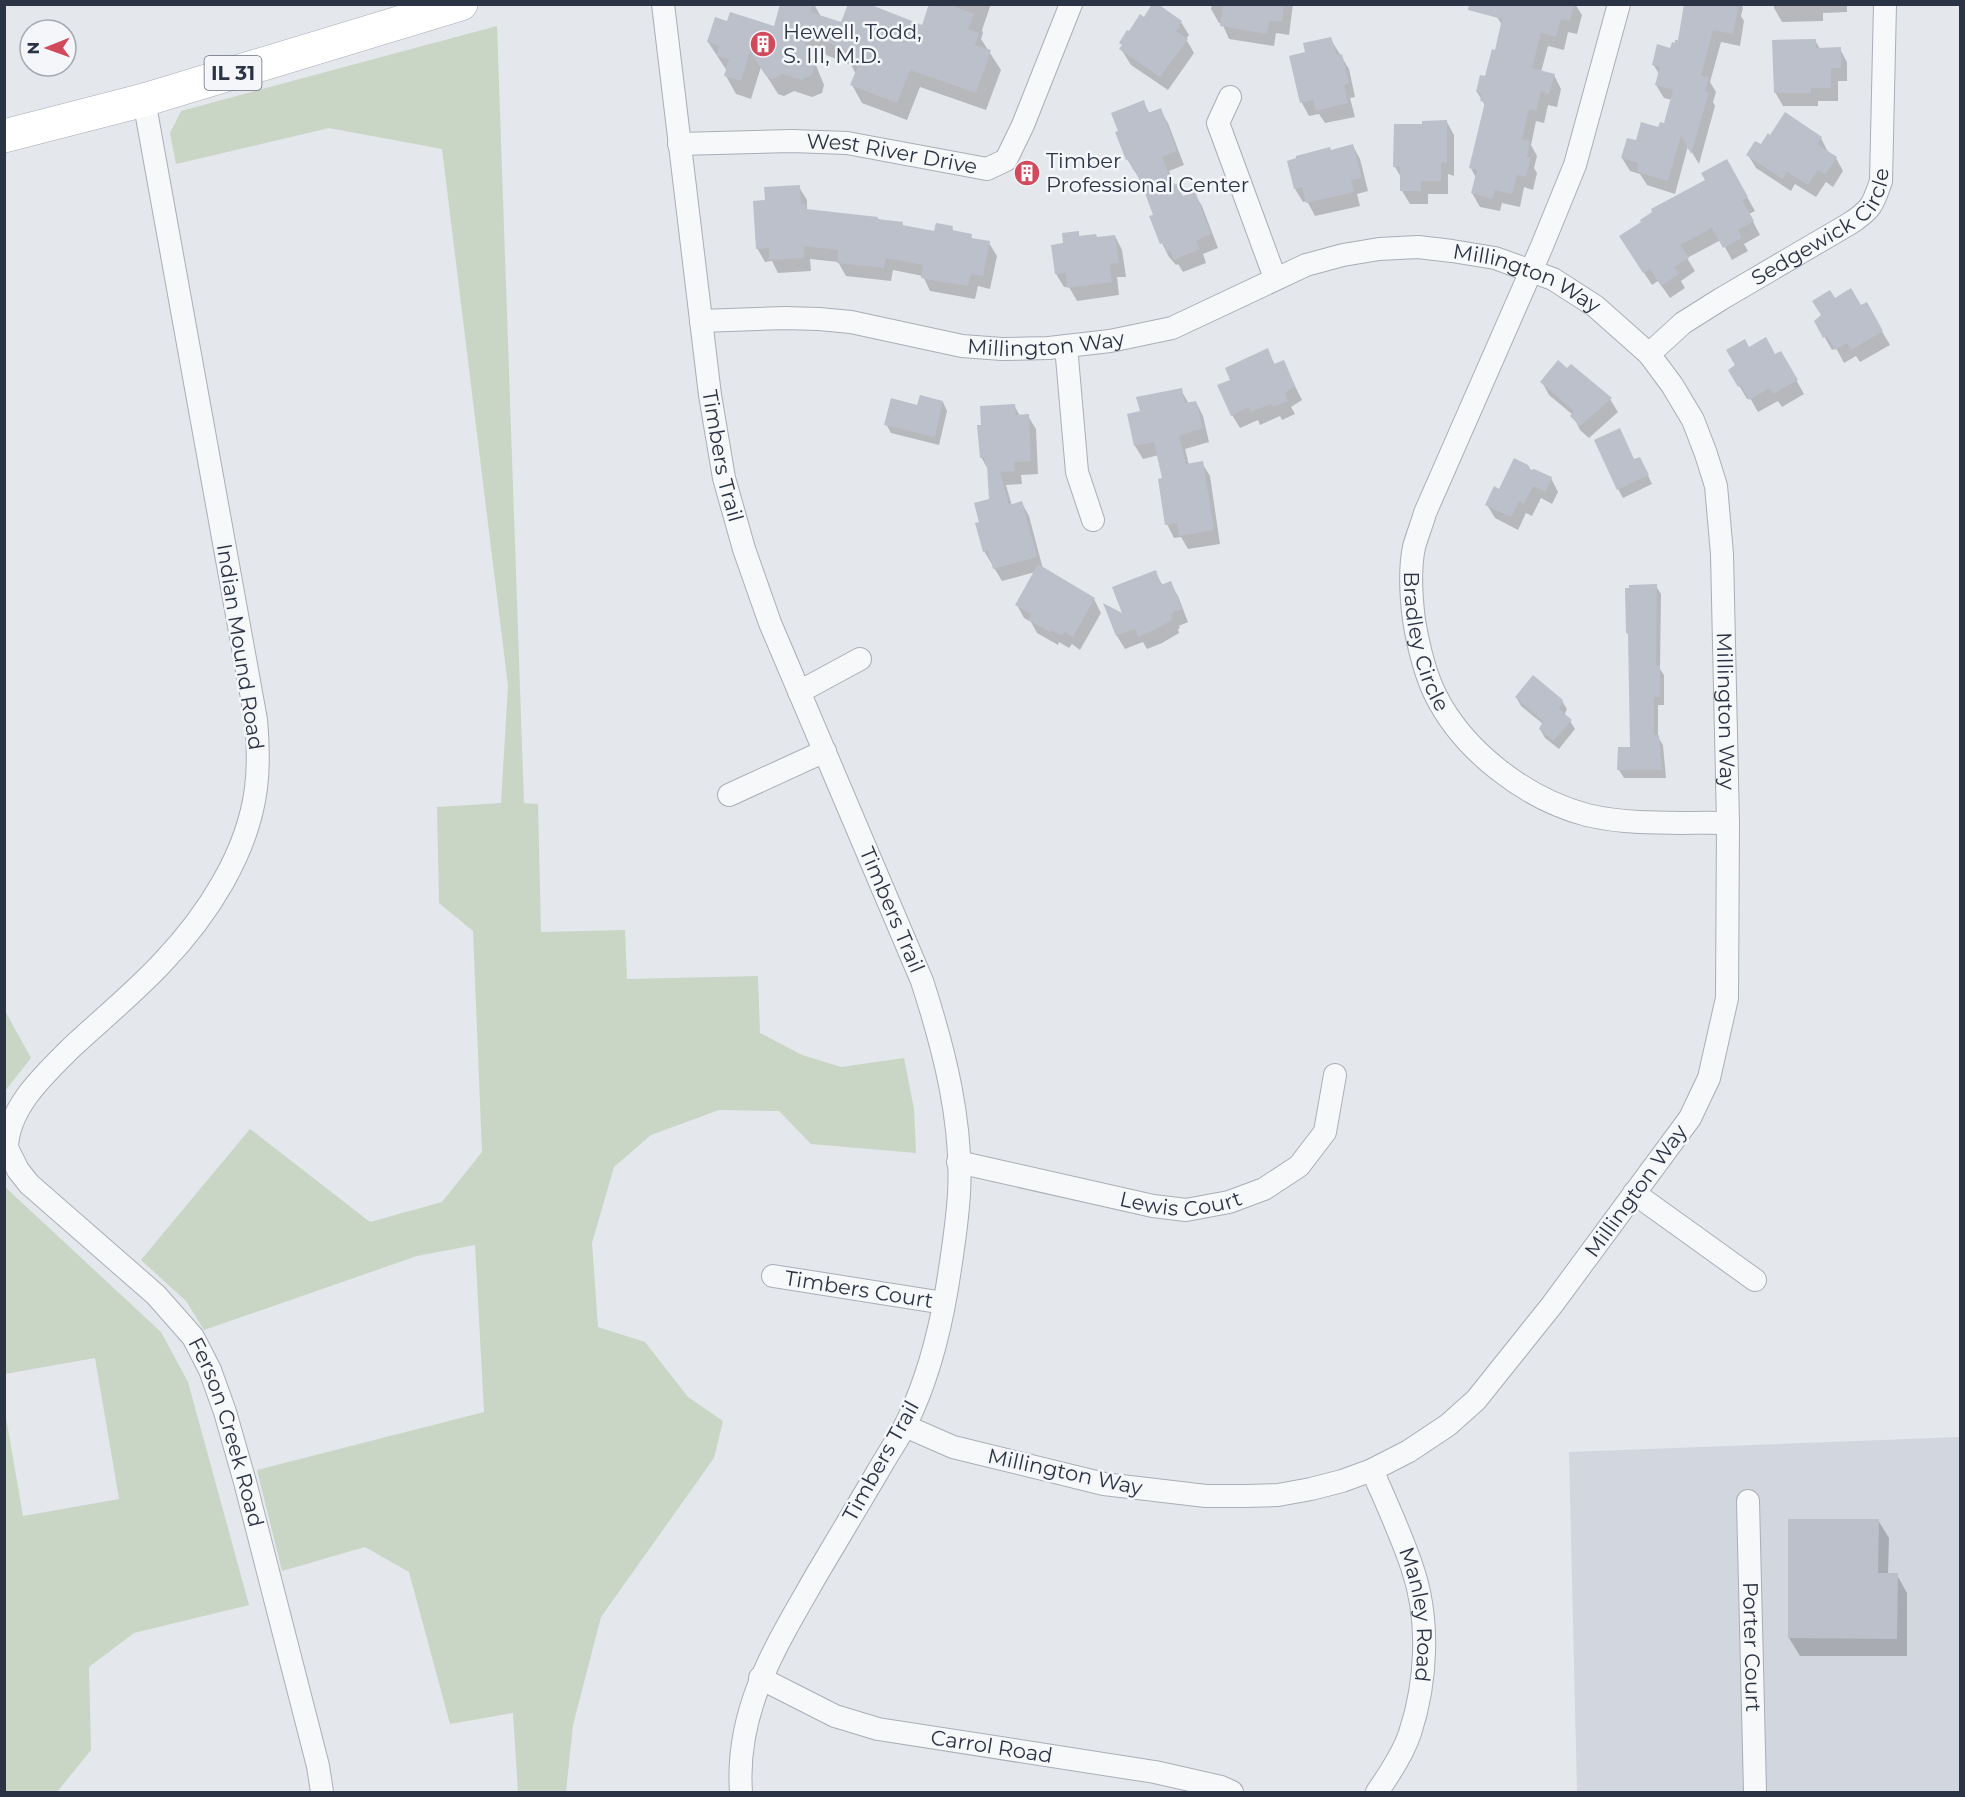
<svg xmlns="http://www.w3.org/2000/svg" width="1965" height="1797" font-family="Montserrat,sans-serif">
	<rect width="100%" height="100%" fill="#e4e7ec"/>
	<path fill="#d2d6de" d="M1960,1437V1792H1577L1569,1452Z"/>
	<path fill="#c9d6c5" d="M497,26L524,803L538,804L541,932L625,930L627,979L758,976L760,1033L802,1055L841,1067L904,1058L914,1109L916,1153L811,1144L779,1111L719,1110L651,1135L614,1167L592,1243L598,1327L645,1342L688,1397L723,1421L714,1458L601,1617L573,1725L566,1792H518L513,1713L450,1724L409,1572L365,1547L282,1571L257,1470L484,1412L475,1245L417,1256L204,1330L186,1301L141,1260L250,1129L370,1222L442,1202L482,1152L473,931L439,903L437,807L501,803L508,686L442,149L329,128L176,164L170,133L181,111Z
		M4,1009L31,1058L5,1091H4Z
		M5,1187L161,1332L188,1382L249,1605L134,1633L89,1667L91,1750L57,1792H5V1412L23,1516L119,1499L95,1358L5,1374Z"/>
	<path fill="#0003" d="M788,4H814L821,17L842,24L923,27L931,4H991L982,30L983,33L981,39L1001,70L986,110L920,87L907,120L862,103L852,85L856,74L851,65L809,48L824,85L822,93L812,97L794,91L784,96L778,94L761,67L751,99L736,94L726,76L727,71L708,42L728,23L775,28Z
		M1212,4H1293L1289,35L1276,33L1274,46L1229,39L1222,23H1219L1211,9Z
		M1501,4H1575L1582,15L1577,34L1568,32L1564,50L1548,46L1541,72L1554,75L1561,89L1557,107L1548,105L1544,123L1536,121L1531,145L1537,156L1534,168L1537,173L1533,190L1524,187L1520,207L1502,203L1500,211L1480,207L1472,193L1476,178L1471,168L1486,107L1477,92L1486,78L1496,52L1502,25L1497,17Z
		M1683,4H1741L1743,8L1741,16L1744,21L1740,46L1721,42L1710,82L1716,92L1713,102L1715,106L1699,164L1688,146L1675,194L1647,185L1640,174L1630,171L1622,158L1637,142L1665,125L1672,100L1664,98L1656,85L1659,74L1653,64L1679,42L1685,8Z
		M1774,4H1847V12L1823,13V21L1782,22L1774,8Z
		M1145,19L1181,22L1189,35L1186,39L1194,53L1168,90L1131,65L1121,49L1123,46L1121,43Z
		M1330,38L1349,69L1355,97L1350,98L1355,117L1325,123L1319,114L1309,116L1302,103L1291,57L1306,53Z
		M1815,40L1820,49H1840L1847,62V81H1838V101H1818V106H1783L1775,92Z
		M1143,102L1150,114L1160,110L1168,123L1184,165L1169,171L1175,186L1183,198L1194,193L1202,206L1218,248L1203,254L1206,263L1183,272L1178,264L1176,265L1169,257L1162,243L1155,215L1142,183L1127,159L1117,133Z
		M1447,122L1454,135V176L1448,174V194H1428V204H1410L1402,191V179L1395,167L1423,125Z
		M1821,138L1828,152L1836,158L1843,171L1833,187L1826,182L1816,197L1795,184L1791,191L1756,168L1748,155L1761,146Z
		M1353,146L1360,159L1368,191L1357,194L1360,206L1315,216L1307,201L1303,202L1295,189L1331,151Z
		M1727,161L1755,211L1749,214L1760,235L1744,244L1748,251L1732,260L1721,240L1687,258L1695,271L1681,281L1685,288L1670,298L1658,281L1652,285L1629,250L1707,181Z
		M799,187L807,200V210L878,218L879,220L902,223L904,227L935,233L952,228L954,232L971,236L973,240L989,243L997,256L990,289L978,286L975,299L930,291L923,276L893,270L891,281L846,276L838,262L810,259L811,271L778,273L772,261L765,262L757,248L766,201Z
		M1078,233L1080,237L1097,238L1115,236L1122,250L1126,277H1117L1119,295L1077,301L1069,287H1064L1056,274L1053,246L1065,245Z
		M1834,300L1861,307L1866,304L1890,345L1860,362L1856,356L1844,363L1836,348L1832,350L1816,322Z
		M1748,349L1775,356L1781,353L1804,394L1782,407L1778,401L1758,412L1750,398L1747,399L1730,370L1737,366Z
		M1267,350L1275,365L1283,362L1302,400L1291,407L1295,414L1282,420L1280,416L1260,425L1258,420L1240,428L1232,415V380Z
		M1542,382L1610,399L1618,412L1589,438L1580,430L1573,415L1549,395Z
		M1181,390L1189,404L1196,402L1203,416L1209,442L1185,449L1189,465L1202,463L1210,476L1220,544L1188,549L1181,537L1174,538L1167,524L1164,479L1159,455L1143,459L1135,446L1142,412Z
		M943,402L947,411L939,445L891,433L886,424L918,407Z
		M1014,405L1020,416H1028L1036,429L1038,474L1021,475L1022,484L1006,485L1012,506L1022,503L1029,516L1043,569L1094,599L1101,613L1080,650L1072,644L1069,648L1059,642L1058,645L1037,633L1031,622L1024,618L1017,605L1035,572L1002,581L984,551L981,523L990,500L989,471L981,457Z
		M1635,461L1644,467L1652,484L1623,498L1618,489Z
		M1531,472L1551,478L1558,492L1552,504L1541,498L1532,516L1526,513L1518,530L1495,518L1487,505Z
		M1155,572L1163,586L1170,583L1178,596L1188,622L1179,626L1180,628L1178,629L1179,633L1162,643L1147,649L1143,642L1125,649L1117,636L1106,606L1125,617Z
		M1656,586L1661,594L1660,669L1664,675V705H1658V737L1663,745L1666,778H1624L1619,770L1631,748L1630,637L1627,633Z
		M1516,697L1562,701L1567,709L1564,716L1570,721L1575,729L1559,749L1545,738L1540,729L1543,724L1521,706Z
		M1878,1520L1889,1538L1888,1575H1897L1907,1593V1656H1800L1789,1638Z"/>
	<path fill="#bbc0ca" d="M780,4H813L810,12L841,22L848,4H869L922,25L929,4H948L974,14L968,29L979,33L975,45L991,50L976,93L910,70L897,103L850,85L858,66L847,62L851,52L801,32L815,65L812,75L801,80L783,74L773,79L766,76L750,51L741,81L724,76L729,59L717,56L719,46L707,42L715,17L727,21L730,12L774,26Z
		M1152,4H1158L1182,21L1176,31L1188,39L1160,77L1119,49L1122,45L1119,43L1127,30L1129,31L1140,14L1144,17Z
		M1223,4H1284L1282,22L1269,21L1267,34L1220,26Z
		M1469,4H1574L1570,21L1561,19L1556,37L1541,33L1532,68L1555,74L1549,94L1541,92L1536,111L1529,109L1522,139L1530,141L1527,157L1531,158L1526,177L1517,175L1512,194L1495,190L1492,199L1471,193L1477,170L1469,168L1485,102L1480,101L1482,94L1476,92L1480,75L1485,76L1492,49L1495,50L1502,19L1468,10Z
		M1684,4H1727L1738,7L1733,34L1713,30L1701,76L1709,77L1705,91L1709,92L1691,154L1681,135L1668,181L1637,172L1638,163L1621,158L1627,138L1636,140L1641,122L1658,127L1660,122L1664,123L1673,90L1655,85L1660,67L1652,65L1657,44L1670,48L1672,42L1675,43V40H1678Z
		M1331,37L1337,55L1342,54L1349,83L1344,85L1348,103L1316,111L1313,100L1300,103L1289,56L1305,52L1303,43Z
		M1816,39V48L1841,47V68H1831V88H1811V93H1774L1772,40Z
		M1144,100L1148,113L1161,108L1177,151L1162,157L1173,185L1177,184L1183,196L1195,191L1211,234L1196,241L1200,249L1174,260L1170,251L1167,252L1163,243L1160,244L1149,216L1153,215L1146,196L1135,169L1133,170L1128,159L1126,160L1115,132L1118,131L1111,113Z
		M1785,112L1822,137L1817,144L1837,157L1825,175L1818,170L1808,185L1787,172L1783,179L1746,155L1755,141L1761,144L1768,133L1770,135Z
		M1447,120V163L1441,162V181H1421V191H1400V167H1393L1394,124H1422V121Z
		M1353,144L1362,178L1351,180L1354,192L1306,203L1302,187L1294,189L1287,161L1296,158V156L1330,147L1331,150Z
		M1727,159L1748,197L1742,200L1754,221L1738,230L1742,238L1723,248L1712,228L1680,245L1689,258L1674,267L1679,274L1661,286L1650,269L1643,273L1619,236L1641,222L1640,220L1652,212L1651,209L1705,180L1701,173Z
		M800,185L801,204H805L806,209L878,217V219L903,222L902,225L934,231L936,223L953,226L952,230L972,234L971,238L990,241L983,276L971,274L968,286L942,282L921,278L923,265L886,258L884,268L837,263L838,250L804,246V258L769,260V248L756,249L753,201L765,200L764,187Z
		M1079,231V236L1096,234L1097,237L1115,235L1119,263L1110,264L1112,282L1067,288L1066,273L1055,274L1051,245L1063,243L1062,233Z
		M1851,288L1861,305L1867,302L1883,331L1851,350L1847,343L1835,350L1827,336L1823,338L1814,321L1821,315L1812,301L1830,290L1835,298Z
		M1766,337L1775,354L1781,351L1798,380L1773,394L1770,388L1749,400L1741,385L1738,387L1728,370L1735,365L1726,350L1745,339L1749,347Z
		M1268,348L1274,364L1284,360L1295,386L1285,393L1288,401L1273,407L1271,404L1251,412L1249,407L1231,416L1217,385L1230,380L1225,368Z
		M1558,360L1567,368L1571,364L1612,398L1580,426L1570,416L1574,411L1540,382Z
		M1182,388L1185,403L1196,401L1203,428L1179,436L1186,464L1203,461L1214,530L1179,536L1177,523L1165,525L1158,479L1162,478L1154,442L1134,446L1127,414L1140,411L1136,397Z
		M920,395L943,401L935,437L884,425L891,398L917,405Z
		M1015,404L1016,415L1029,414L1031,461L1014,462L1015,471L1000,472L1009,505L1022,501L1037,557L993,569L988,550L983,552L975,523L979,522L974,503L989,499L987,465H985L984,457L980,458L977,425H981L980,406Z
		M1620,428L1634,459L1640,457L1649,475L1617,490L1594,440Z
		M1514,458L1528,465L1531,470L1534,469L1552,477L1545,492L1533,486L1524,504L1519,501L1511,517L1485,505L1494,486L1499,489Z
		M1038,564L1095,598L1073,637L1064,632L1062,636L1052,630L1050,632L1028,620L1031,614L1015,605Z
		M1156,570L1161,585L1171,581L1182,609L1173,612V614L1171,615L1172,620L1154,630L1138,637L1135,629L1116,636L1103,603L1122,613L1112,587Z
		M1657,584L1656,665H1660V697H1654V735H1659L1662,770H1617L1618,747H1630L1628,633H1626L1625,588H1629V585Z
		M1533,675L1563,700L1559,709L1572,720L1553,741L1539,729L1543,721L1515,697Z
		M1788,1519H1879L1878,1573H1898L1897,1639L1788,1638Z"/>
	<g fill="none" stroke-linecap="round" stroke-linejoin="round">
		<defs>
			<g id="street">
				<path id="s1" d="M663,4L710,395L724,478L744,549L770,623L922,981C944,1049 963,1122 959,1194C957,1226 952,1257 947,1288C939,1336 927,1382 905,1426C896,1442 886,1457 877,1473C857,1507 837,1540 817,1574C777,1644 735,1709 741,1792"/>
				<path id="s2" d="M1619,4L1575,165L1542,246L1425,513C1422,524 1417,536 1414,547C1409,571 1411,596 1414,620C1418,644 1424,671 1435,694C1463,751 1526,799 1587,815C1633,826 1681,822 1728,823"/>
				<path d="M1230,97L1218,123L1275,278"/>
				<path id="s3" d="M679,144L792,141L847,143L987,169L1006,160L1023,125L1071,4"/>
				<path id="s4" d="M701,321L785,318L819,319L851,322L962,346L1002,349L1049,348L1110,341L1172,328L1306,265L1343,255L1379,249L1418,247L1452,251L1495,258L1553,279L1595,306L1649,354L1672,385L1693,420L1706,454L1716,486L1722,554L1728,823L1727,998L1709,1078L1690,1118L1552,1305L1476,1400L1448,1425L1409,1451L1372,1470L1342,1481L1311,1489L1278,1495L1245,1496H1206L1104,1484L953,1447L905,1426"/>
				<path d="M1066,346L1077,472L1093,520"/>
				<path id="s5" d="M1649,354L1683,323L1721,299L1849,224C1871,210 1873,205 1881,181L1885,4"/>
				<path d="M799,692L860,659"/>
				<path d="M729,795L825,751"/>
				<path id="s6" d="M4,1146L7,1148L18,1170L29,1184L156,1295L193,1337L210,1370L225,1412L245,1482L318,1766L322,1792"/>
				<path d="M7,1148C8,1107 45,1074 72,1047C102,1019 134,993 162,963C207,916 248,853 256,788C259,765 258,743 256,720L144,100"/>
				<path id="s7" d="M958,1162L1153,1206L1186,1210L1229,1202L1264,1189L1299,1166L1325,1132L1335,1075"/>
				<path d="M1634,1193L1755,1280"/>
				<path id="s8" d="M773,1276L944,1303"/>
				<path id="s9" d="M1372,1470C1386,1502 1401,1534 1412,1567C1430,1619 1427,1681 1410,1733C1403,1754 1389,1775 1377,1792"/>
				<path id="s10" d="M1748,1501L1755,1792"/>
				<path id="s11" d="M760,1678L835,1716L878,1729L1155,1772L1221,1787L1232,1792"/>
			</g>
			<path id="primary" d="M4,136L144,100L461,4"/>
		</defs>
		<use href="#street" stroke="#a9aeb7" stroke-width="24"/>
		<use href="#primary" stroke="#a3abb8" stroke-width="34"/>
		<use href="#street" stroke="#f7f8fa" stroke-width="22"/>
		<use href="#primary" stroke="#fff" stroke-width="33"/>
	</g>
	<defs>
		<symbol id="building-disc" viewBox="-11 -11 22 22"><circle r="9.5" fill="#d1495b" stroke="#f4f6f9"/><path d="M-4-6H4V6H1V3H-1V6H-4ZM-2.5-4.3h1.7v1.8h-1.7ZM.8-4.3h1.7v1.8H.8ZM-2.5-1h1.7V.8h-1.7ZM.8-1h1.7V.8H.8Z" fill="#fff"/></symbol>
	</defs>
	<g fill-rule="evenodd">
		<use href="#building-disc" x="748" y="29" width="30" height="30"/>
		<use href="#building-disc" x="1012" y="158" width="30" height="30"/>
	</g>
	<g text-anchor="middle" stroke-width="5" stroke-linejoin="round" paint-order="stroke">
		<rect fill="#f4f6f9" stroke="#676e7b" stroke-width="1.5" x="204.5" y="56" width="57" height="34" rx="4.5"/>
		<g font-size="20" font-weight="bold" fill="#2b3445">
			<text x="233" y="80">IL 31</text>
		</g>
		<g font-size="21" fill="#2b3445" stroke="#f4f6f9" text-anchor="start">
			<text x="783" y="39">Hewell, Todd,<tspan x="783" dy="24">S. III, M.D.</tspan></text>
			<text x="1046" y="168">Timber<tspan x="1046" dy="24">Professional Center</tspan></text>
		</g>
		<g font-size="21" fill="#2b3445" stroke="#f4f6f9">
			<text dy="7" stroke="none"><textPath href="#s3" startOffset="214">West River Drive</textPath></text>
			<text dy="7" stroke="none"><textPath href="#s5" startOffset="218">Sedgewick Circle</textPath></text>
			<text dy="7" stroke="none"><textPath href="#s4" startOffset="852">Millington Way</textPath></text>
			<text dy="7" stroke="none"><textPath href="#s4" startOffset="348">Millington Way</textPath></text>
			<text dy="7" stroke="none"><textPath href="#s1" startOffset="456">Timbers Trail</textPath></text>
			<text dy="7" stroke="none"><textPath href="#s2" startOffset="678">Bradley Circle</textPath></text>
			<text transform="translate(240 647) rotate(81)" y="7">Indian Mound Road</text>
			<text dy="7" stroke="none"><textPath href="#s4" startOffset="1374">Millington Way</textPath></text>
			<text dy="7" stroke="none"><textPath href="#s1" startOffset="942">Timbers Trail</textPath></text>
			<text transform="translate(1636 1191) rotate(-54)" y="7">Millington Way</text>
			<text dy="7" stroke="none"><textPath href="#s7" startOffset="228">Lewis Court</textPath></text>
			<text dy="7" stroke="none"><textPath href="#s8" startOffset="87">Timbers Court</textPath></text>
			<text dy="7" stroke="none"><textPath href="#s6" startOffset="372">Ferson Creek Road</textPath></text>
			<text transform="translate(881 1461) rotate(-61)" y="7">Timbers Trail</text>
			<text transform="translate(1065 1472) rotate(12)" y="7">Millington Way</text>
			<text dy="7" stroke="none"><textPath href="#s9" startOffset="153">Manley Road</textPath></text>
			<text dy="7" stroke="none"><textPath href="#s10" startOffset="146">Porter Court</textPath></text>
			<text dy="7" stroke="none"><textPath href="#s11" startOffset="244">Carrol Road</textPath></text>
		</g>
	</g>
	<rect width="1965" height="1797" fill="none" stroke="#2b3445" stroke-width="12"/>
	<g transform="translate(48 48) rotate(269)"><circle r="28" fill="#f4f6f9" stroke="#a4a8b1" stroke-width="1.5"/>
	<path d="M0-4.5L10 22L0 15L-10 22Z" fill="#d1495b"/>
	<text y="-9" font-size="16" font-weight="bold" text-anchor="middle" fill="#2b3445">N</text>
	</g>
</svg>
